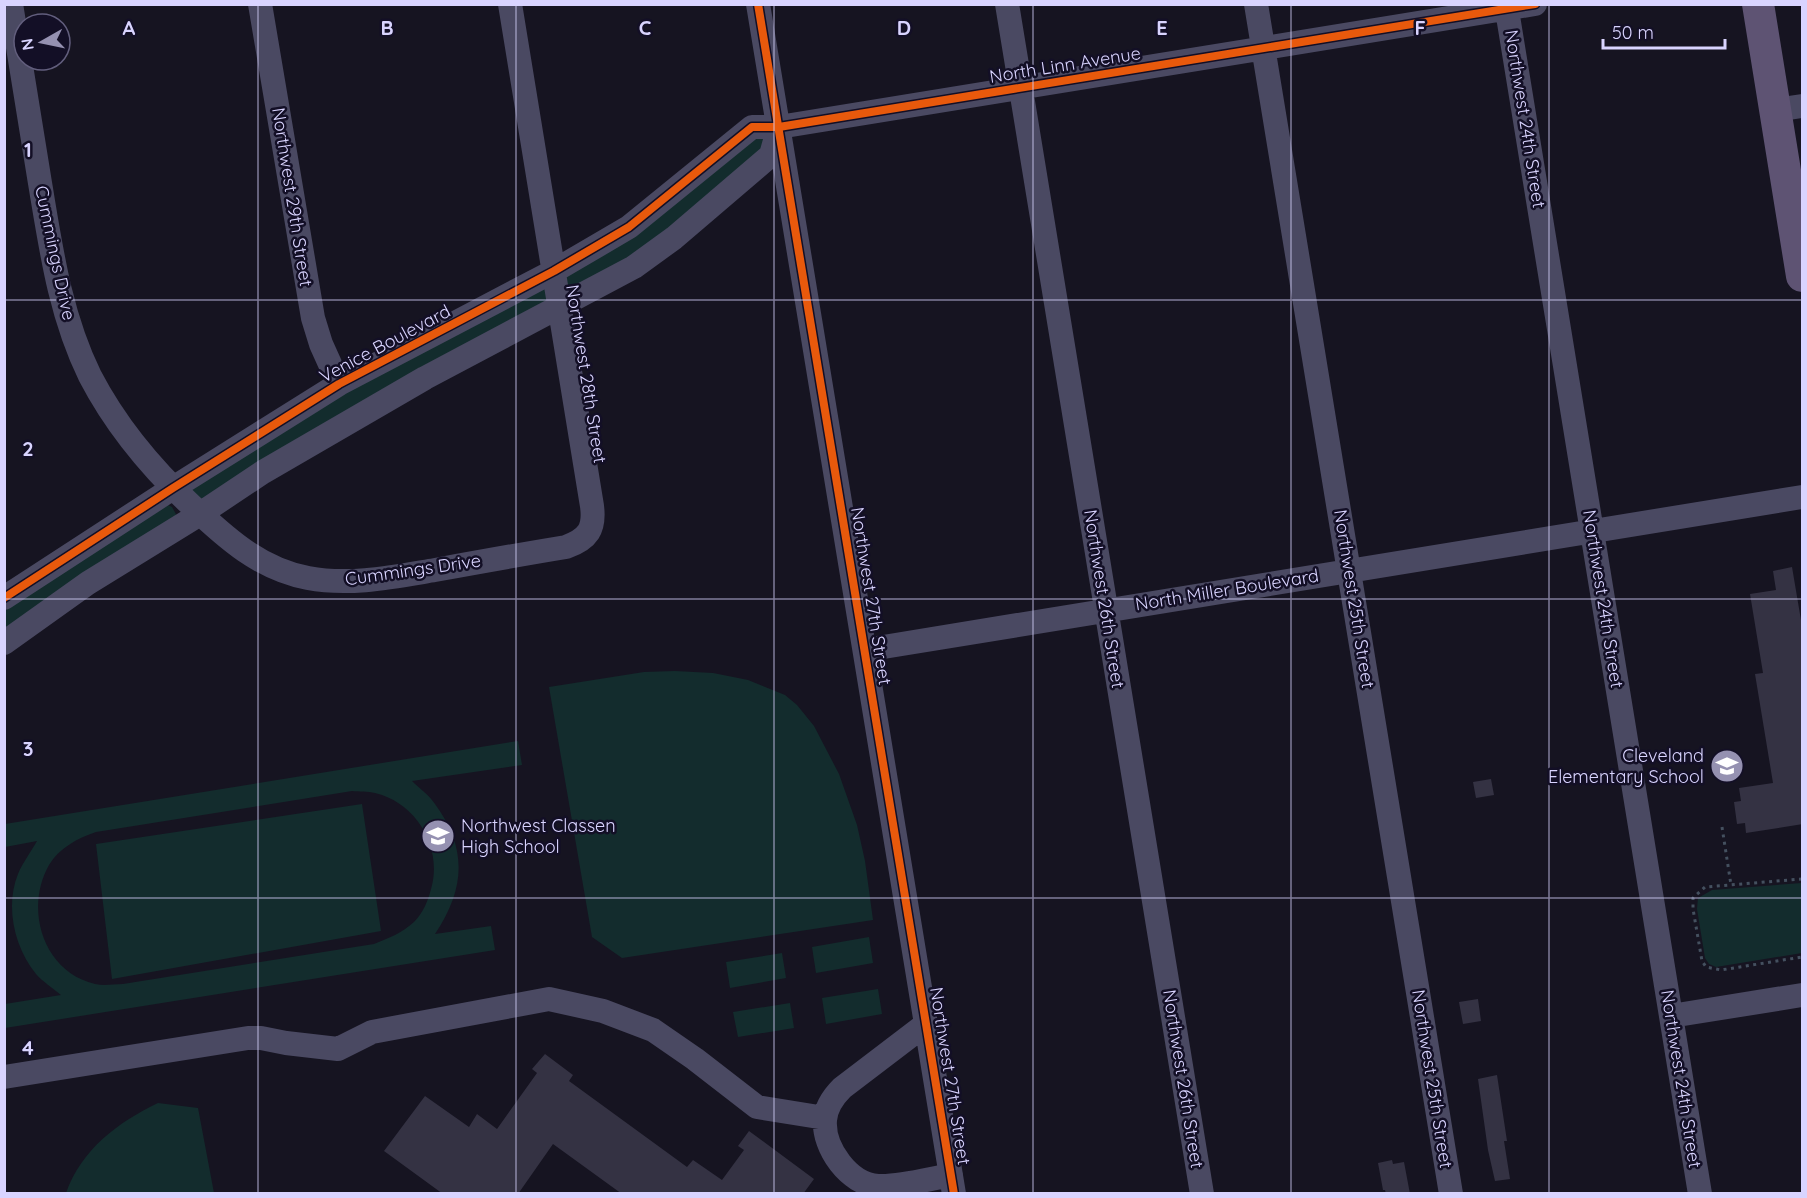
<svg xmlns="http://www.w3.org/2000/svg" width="1807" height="1198" font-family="Quicksand,sans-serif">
	<rect width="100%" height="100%" fill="#161421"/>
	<path fill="#132c2d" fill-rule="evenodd" d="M756,136L768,141L754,159L655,243L563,297L560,279Z
		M548,284L549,299L198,504L186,491L341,392Z
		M166,504L172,507L177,516L5,636V611L157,505Z
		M675,671L713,673L748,680L785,695L797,705L814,726L839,774L857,825L865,861L873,920L622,958L592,937L549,687L644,672Z
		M518,741L522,765L412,781C419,788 429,795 435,804C468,849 465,889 435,934L491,926L495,950L5,1028V1004L61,995C53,988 43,982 36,974C14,947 5,906 18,874C23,862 31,852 37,841L5,847V824ZM352,791C359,792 368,791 375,793C417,803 443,848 431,889C428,901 423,913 414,922C402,933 389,938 374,944L123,984C114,984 104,986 95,984C43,972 24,909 49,865C59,848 78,838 96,832Z
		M362,804L381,931L112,979L96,844Z
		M1802,883V953L1716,967L1709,964L1705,958L1697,909L1698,898L1712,890Z
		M869,937L873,963L816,973L812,947Z
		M782,953L786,978L730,988L726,962Z
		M878,989L882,1014L826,1024L822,998Z
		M790,1003L794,1028L738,1037L733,1012Z
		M158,1103L198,1108L214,1193H66C82,1149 117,1123 158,1103Z"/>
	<path fill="#343243" d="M1792,567L1803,632V824L1746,833L1745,823L1737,824L1734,802L1741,801L1739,788L1773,783L1755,674L1763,673L1750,594L1776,590L1773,571Z
		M1491,779L1494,795L1476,798L1473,782Z
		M1478,999L1481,1021L1463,1024L1459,1002Z
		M545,1054L573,1075L569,1081L687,1167L693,1160L722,1180L744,1150L738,1146L749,1131L814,1179L803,1194H622L553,1144L518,1194H443L384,1151L425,1096L469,1127L477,1114L497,1129L537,1073L532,1069Z
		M1497,1075L1507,1141H1504L1510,1179L1495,1181L1488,1150L1478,1079Z
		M1392,1160L1393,1164L1404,1162L1410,1194H1386L1385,1190H1383L1378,1163Z"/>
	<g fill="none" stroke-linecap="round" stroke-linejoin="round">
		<path stroke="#44505f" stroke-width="3" stroke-dasharray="3 4.5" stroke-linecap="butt" d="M1722,827L1731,885
			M1802,879L1705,887L1693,898V909L1702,961L1706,967L1721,970L1802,957"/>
		<path stroke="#4a4962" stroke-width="24" d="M11,4C21,64 31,124 40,183C51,249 60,315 90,376C116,426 151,468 192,506C226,538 260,569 308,578C350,586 393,577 435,570C479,562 523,554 566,547C588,539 595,529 592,506L510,4
			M260,4L313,318L321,344L339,384
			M758,4L954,1194
			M1007,4L1202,1194
			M1256,4L1451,1194
			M1506,4L1700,1194
			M1775,110L1802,106
			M4,598L173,488L339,384L554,271L629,227L752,127H779L1535,4
			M4,643L88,583L200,514L263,472L425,378L634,267L674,238L771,155L778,130
			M865,650L1802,497
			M1671,1016L1802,995
			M926,1024L842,1088C833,1097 826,1107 825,1120C823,1148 849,1184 878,1186C902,1187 928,1179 951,1175
			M4,1077L248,1038H261L286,1043L338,1049L372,1032L549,999L603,1011L653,1030L695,1059L757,1107L825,1118"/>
		<path stroke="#5e5373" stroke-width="32" d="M1758,4L1802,276"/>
		<defs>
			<path id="cycleway" d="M758,4L954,1194
				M4,598L173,488L339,384L554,271L629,227L752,127H779L1535,4"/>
		</defs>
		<use href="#cycleway" stroke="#130f26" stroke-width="11"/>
		<use href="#cycleway" stroke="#e8590c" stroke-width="8"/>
	</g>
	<path fill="none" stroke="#d9d4ff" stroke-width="1.5" stroke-opacity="0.55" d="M258,4V1194M516,4V1194M774,4V1194M1033,4V1194M1291,4V1194M1549,4V1194M4,300H1802M4,599H1802M4,898H1802"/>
	<defs>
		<symbol id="school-disc" viewBox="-11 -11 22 22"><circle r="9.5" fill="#9591b1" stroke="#130f26"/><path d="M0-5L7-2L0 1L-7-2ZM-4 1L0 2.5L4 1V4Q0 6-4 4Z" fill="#fff"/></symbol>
	</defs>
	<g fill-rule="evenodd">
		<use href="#school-disc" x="1708" y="747" width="38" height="38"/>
		<use href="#school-disc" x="419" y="817" width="38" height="38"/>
	</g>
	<g text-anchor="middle" stroke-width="5" stroke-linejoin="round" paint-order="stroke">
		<g font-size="18" fill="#d9d4ff" stroke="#130f26">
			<text transform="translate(1065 65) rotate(-9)" y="6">North Linn Avenue</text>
			<text transform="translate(1525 119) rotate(81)" y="6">Northwest 24th Street</text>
			<text transform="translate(292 197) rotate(81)" y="6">Northwest 29th Street</text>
			<text transform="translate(55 253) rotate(78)" y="6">Cummings Drive</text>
			<text transform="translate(385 344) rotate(-28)" y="6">Venice Boulevard</text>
			<text transform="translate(586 374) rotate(81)" y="6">Northwest 28th Street</text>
			<text transform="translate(413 570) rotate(-8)" y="6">Cummings Drive</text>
			<text transform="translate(1227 590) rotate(-9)" y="6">North Miller Boulevard</text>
			<text transform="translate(871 596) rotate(81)" y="6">Northwest 27th Street</text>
			<text transform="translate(1104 599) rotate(81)" y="6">Northwest 26th Street</text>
			<text transform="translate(1354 599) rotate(81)" y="6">Northwest 25th Street</text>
			<text transform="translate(1603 599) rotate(81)" y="6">Northwest 24th Street</text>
			<text transform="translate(950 1076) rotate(81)" y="6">Northwest 27th Street</text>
			<text transform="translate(1183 1079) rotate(81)" y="6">Northwest 26th Street</text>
			<text transform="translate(1432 1079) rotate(81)" y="6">Northwest 25th Street</text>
			<text transform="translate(1681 1079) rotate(81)" y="6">Northwest 24th Street</text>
		</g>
		<g font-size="18" fill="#d9d4ff" stroke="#130f26" text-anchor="end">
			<text x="1704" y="762">Cleveland<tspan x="1704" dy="21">Elementary School</tspan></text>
			<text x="461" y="832" text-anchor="start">Northwest Classen<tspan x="461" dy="21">High School</tspan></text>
		</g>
	</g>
	<g font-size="20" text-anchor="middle" font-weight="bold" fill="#d9d4ff" stroke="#130f26" stroke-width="5" stroke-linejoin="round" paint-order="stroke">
		<text x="129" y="35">A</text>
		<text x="387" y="35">B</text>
		<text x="645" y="35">C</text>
		<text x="904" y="35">D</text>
		<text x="1162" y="35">E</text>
		<text x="1420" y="35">F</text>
		<text x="28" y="157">1</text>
		<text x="28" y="456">2</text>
		<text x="28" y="756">3</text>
		<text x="28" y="1055">4</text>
	</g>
	<rect width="1807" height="1198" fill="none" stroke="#d9d4ff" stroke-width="12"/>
	<g transform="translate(42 42) rotate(261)"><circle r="28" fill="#130f26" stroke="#625e7d" stroke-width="1.5"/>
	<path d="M0-4.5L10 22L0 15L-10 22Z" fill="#9591b1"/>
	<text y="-9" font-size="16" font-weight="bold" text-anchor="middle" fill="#d9d4ff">N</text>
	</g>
	<path d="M1603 39v9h122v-9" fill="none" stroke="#d9d4ff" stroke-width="3"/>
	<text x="1612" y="39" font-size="18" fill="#d9d4ff" stroke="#130f26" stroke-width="4.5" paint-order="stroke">50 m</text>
</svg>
